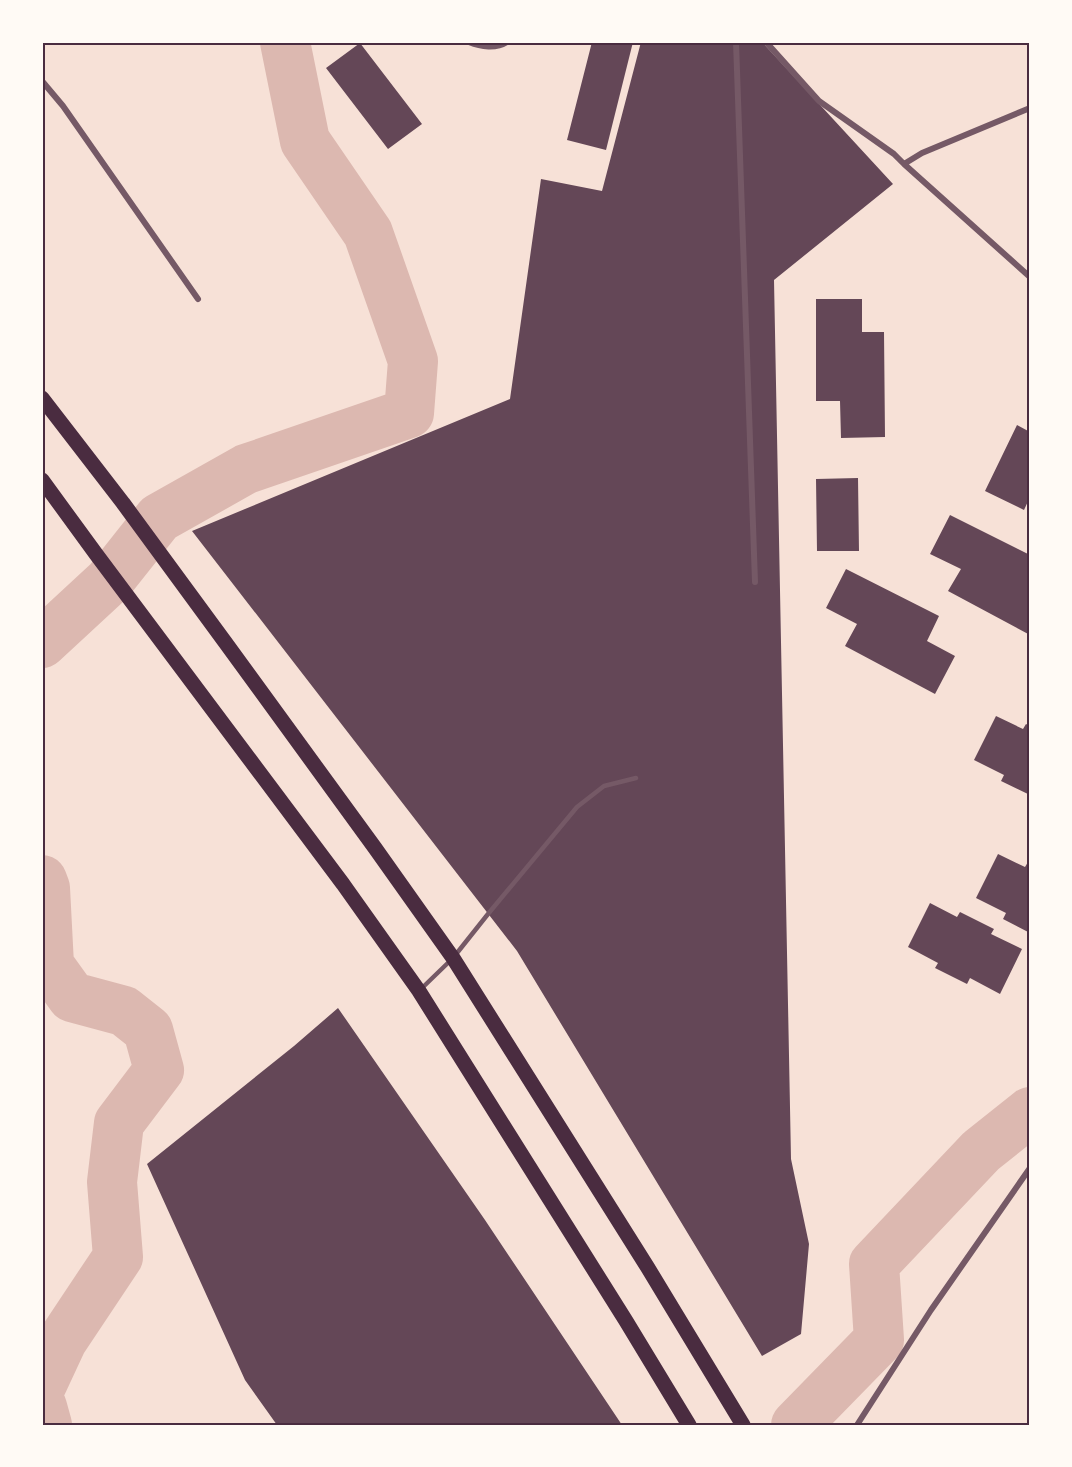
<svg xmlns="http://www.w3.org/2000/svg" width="1072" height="1467" font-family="Arial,sans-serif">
	<rect width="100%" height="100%" fill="#f7e1d7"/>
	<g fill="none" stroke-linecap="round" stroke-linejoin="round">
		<path stroke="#dcb8b0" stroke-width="50" d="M42,643L109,581L159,518L246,469L409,413L413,361L368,233L305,141L285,42
			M42,880L45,888L49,965L72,997L124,1011L148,1030L159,1070L119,1123L112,1182L118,1257L62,1341L42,1384
			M42,1407L47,1425
			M796,1425L879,1340L874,1264L981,1151L1030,1112"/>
	</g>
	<path fill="#644757" d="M592,42H633L606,150L567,140Z
		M641,42H762L893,184L774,280L791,1159L809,1244L801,1334L762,1356L517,951L192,531L510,399L541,179L602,191Z
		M360,43L422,124L388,149L326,68Z
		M816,299H862V332H884L885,437L841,438L840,401H816Z
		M1017,425L1030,432V497L1024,510L985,491Z
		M858,478L859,551H817L816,479Z
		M950,515L1030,555V635L948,591L961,569L930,554Z
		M846,569L939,616L927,641L955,656L935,694L845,646L857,624L826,608Z
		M996,716L1023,729L1026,724L1030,726V795L1001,781L1004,775L974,760Z
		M998,854L1025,867L1028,862L1030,863V933L1003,919L1006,913L976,898Z
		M930,903L957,917L960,912L994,929L991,934L1022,949L1000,994L970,978L967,984L935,968L938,963L908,947Z
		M338,1008L485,1220L622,1425H277L245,1380L147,1164L294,1046Z"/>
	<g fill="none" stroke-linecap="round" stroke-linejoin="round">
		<path stroke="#755966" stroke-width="4.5" d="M421,989L453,958L488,914L577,807L604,786L636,778"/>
		<path stroke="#755966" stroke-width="6" d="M469,42C481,47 496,49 507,42
			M736,42L755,582
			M766,42L819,101L894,154L904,164L922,153L1030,108
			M42,81L63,106L198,299
			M904,164L1030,277
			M857,1425L931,1310L1030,1168"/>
		<path stroke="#4a2c40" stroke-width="15" d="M42,398L123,503L225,642L375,848L453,958L648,1268L743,1425
			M42,480L96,554L343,884L419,991L626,1321L689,1425"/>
	</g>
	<rect width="1072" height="1467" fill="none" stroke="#fffaf5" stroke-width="87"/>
	<rect x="44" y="44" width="984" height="1380" fill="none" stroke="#4a2c40" stroke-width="2"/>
</svg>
